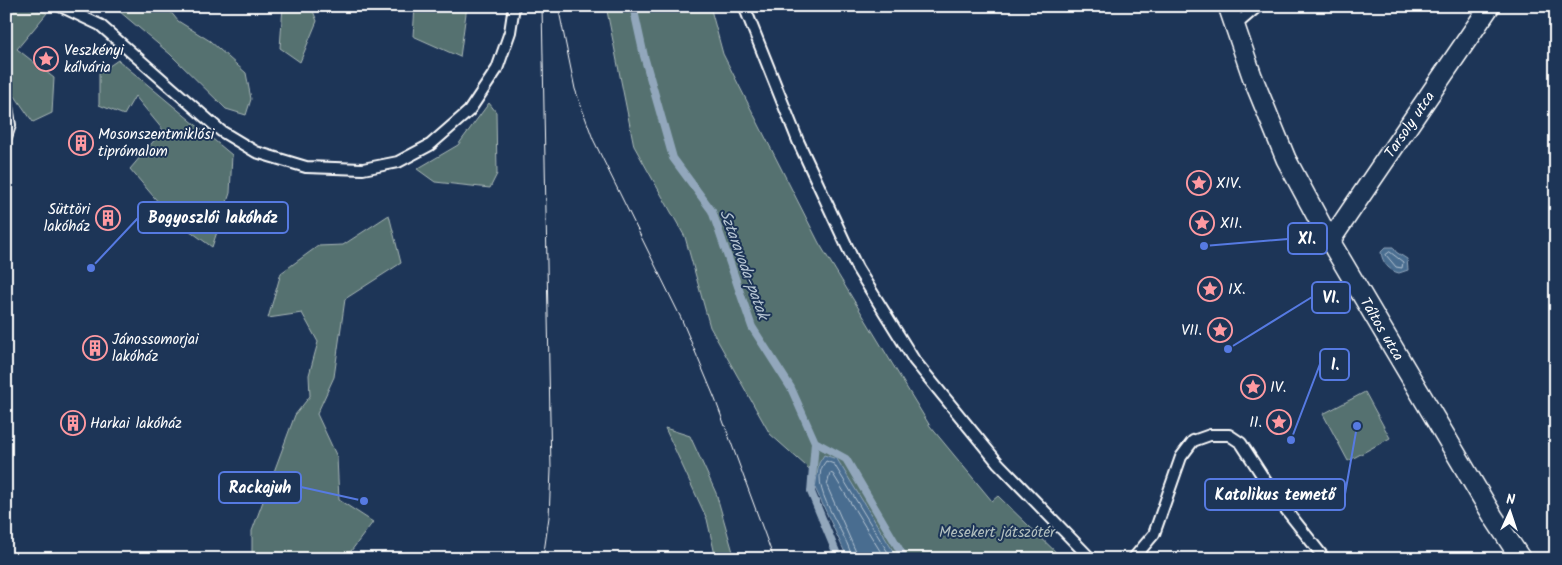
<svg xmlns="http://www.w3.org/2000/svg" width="1562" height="565" font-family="Kalam,sans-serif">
	<rect width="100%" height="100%" fill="#1d3557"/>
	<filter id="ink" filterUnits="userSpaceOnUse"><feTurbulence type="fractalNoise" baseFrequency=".02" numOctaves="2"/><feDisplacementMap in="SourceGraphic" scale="10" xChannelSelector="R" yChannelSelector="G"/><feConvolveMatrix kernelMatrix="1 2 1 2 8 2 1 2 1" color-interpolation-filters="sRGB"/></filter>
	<g filter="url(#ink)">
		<path fill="#54716f" stroke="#aab8b7" d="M6,6H23L47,13L17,49L54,78L52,113L33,122L8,86L6,80Z
			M113,6H166L178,21L210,41L246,73L251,99L246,115L226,109L170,54Z
			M283,6H311L317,21L300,62L280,48Z
			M415,6H467L460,57L413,36Z
			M606,6H710L723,54L819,243L930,426L992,501L998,496L1063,559H857L833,490L770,434L710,327L685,237L634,146Z
			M118,60L232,155L230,193L212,247L171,217L130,169L163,130L135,96L124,115L99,105V73Z
			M489,103L496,112L497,174L490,188L435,182L417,169L458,145Z
			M389,215L401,263L345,299L334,377L317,414L337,457L339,500L373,522L345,559H252V531L295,415L310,396L309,375L318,342L302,313L268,318L281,273L318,246L343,245Z
			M1365,392L1390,438L1348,461L1323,414Z
			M665,428L690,436L716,493L735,559H716L707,519Z"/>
		<path fill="#496d90" stroke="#92a7bc" d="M1386,247H1393L1396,252L1407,259L1408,270L1399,273C1389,271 1382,262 1381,252Z
			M824,455L837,459L898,559H848L815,488L819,463Z"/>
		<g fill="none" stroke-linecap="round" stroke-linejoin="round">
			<path stroke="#b6c5d3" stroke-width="1" d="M1390,252L1403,262L1402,268L1396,267L1386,255Z
				M852,559C849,533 804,485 826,461L834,464L892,559
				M859,559L827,486L830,473L833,474L885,559"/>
			<path stroke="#92a7bc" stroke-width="8" d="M633,6L644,56L673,158L712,211L752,327L791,388L815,442L846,459L905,559
				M815,442L811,492L839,559"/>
			<defs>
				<path id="service" d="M60,6L100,25L221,131L256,152L306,167L363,169L398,162L430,145L469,111L497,69L510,32L514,6
					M744,6L798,141L857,268L914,360L998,463L1091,559
					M1236,25L1258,6
					M6,100L10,125L6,137
					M1133,559L1154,534L1181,457L1193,441L1210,435H1229L1241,443L1276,497L1325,559"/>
				<g id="minor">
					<path id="s1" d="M1228,6L1252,76L1286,159L1330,241L1494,518L1521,559"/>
					<path id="s2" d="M1330,241L1490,6"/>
				</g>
			</defs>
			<use href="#service" stroke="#fff" stroke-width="14"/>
			<use href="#minor" stroke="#fff" stroke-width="22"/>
			<use href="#service" stroke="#1d3557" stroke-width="10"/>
			<use href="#minor" stroke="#1d3557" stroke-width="19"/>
			<path stroke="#fff" stroke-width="1" d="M542,6L551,470L549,517L543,559
				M558,6L575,89L593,139L681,318L715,399L774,559"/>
		</g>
	</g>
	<defs>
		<symbol id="sight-ring" viewBox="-11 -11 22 22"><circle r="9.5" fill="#1d3557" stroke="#ff9aa2" stroke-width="1.5"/><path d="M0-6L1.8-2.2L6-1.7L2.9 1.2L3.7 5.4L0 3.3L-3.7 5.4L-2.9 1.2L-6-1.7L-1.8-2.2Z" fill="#ff9aa2"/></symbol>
		<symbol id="building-ring" viewBox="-11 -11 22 22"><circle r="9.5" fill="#1d3557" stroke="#ff9aa2" stroke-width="1.5"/><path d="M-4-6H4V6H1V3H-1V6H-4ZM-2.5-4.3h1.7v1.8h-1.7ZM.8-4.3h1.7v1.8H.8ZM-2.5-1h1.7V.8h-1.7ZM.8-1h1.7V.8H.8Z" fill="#ff9aa2"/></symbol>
	</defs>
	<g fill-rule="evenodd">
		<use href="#sight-ring" x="32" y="45" width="28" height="28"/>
		<use href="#building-ring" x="67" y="129" width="28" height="28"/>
		<use href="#sight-ring" x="1185" y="169" width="28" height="28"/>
		<use href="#building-ring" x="94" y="204" width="28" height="28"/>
		<use href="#sight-ring" x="1188" y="209" width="28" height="28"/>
		<use href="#sight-ring" x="1196" y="275" width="28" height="28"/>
		<use href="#sight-ring" x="1206" y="316" width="28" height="28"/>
		<use href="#building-ring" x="81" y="334" width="28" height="28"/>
		<use href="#sight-ring" x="1239" y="373" width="28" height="28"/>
		<use href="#sight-ring" x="1265" y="408" width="28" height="28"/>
		<use href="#building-ring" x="59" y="409" width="28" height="28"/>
	</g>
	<g text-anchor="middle" stroke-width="4" stroke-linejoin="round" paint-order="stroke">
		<g font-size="15" fill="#fff" stroke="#1d3557" text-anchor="start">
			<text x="64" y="55">Veszkényi<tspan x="64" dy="17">kálvária</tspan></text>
			<text x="98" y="139">Mosonszentmiklósi<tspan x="98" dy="17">tiprómalom</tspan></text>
			<text x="1216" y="188">XIV.</text>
			<text x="90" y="214" text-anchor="end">Süttöri<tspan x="90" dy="17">lakóház</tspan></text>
			<text x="1220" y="228">XII.</text>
			<text x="1228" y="294">IX.</text>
			<text x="1202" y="335" text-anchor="end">VII.</text>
			<text x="112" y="344">Jánossomorjai<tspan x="112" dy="17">lakóház</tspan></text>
			<text x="1270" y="392">IV.</text>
			<text x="1262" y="427" text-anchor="end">II.</text>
			<text x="90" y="428">Harkai lakóház</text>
		</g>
		<g font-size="15" fill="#fff" stroke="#1d3557">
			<text dy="5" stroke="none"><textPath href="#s2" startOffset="141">Tarsoly utca</textPath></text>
			<text dy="5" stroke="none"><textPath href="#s1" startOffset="359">Táltos utca</textPath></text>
		</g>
		<g font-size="15" fill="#b2bfbe" stroke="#1d3557">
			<text x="997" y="537">Mesekert játszótér</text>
		</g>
		<g font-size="16" font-style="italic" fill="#b6c5d3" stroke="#1d3557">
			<text transform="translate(745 264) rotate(70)" y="6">Sztaravoda-patak</text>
		</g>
	</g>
	<path fill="none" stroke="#567ae2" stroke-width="2" d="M91 268L138 218M1204 246L1288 239M1228 349L1312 297M1291 440L1320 364M364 501L301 487M1357 426L1345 494"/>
	<g fill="#567ae2" stroke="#1d3557" stroke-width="2">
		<circle cx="91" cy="268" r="5"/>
		<circle cx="1204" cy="246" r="5"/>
		<circle cx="1228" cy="349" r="5"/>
		<circle cx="1291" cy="440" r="5"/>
		<circle cx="364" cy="501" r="5"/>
		<circle cx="1357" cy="426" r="5"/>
	</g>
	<g fill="#1d3557" stroke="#567ae2" stroke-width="2">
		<rect x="138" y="202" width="150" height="31" rx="5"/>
		<rect x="1288" y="223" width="39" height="31" rx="5"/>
		<rect x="1312" y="282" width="38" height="31" rx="5"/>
		<rect x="1320" y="349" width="29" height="31" rx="5"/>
		<rect x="219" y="472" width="82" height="31" rx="5"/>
		<rect x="1205" y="479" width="140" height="31" rx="5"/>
	</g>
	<g font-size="16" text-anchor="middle" font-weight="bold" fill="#fff">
		<text x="213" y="223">Bogyoszlói lakóház</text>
		<text x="1307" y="244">XI.</text>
		<text x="1331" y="303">VI.</text>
		<text x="1335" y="370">I.</text>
		<text x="260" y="493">Rackajuh</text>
		<text x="1275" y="500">Katolikus temető</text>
	</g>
	<rect width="1562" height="565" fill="none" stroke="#1d3557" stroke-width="25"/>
	<rect x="12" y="12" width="1537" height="540" fill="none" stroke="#fff" stroke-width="2" filter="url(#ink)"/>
	<g transform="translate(1510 512) rotate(3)" stroke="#1d3557" stroke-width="4" paint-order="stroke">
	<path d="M0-4L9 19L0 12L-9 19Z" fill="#ffffff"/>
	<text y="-8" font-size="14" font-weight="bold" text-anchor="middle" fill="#ffffff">N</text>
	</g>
</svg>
